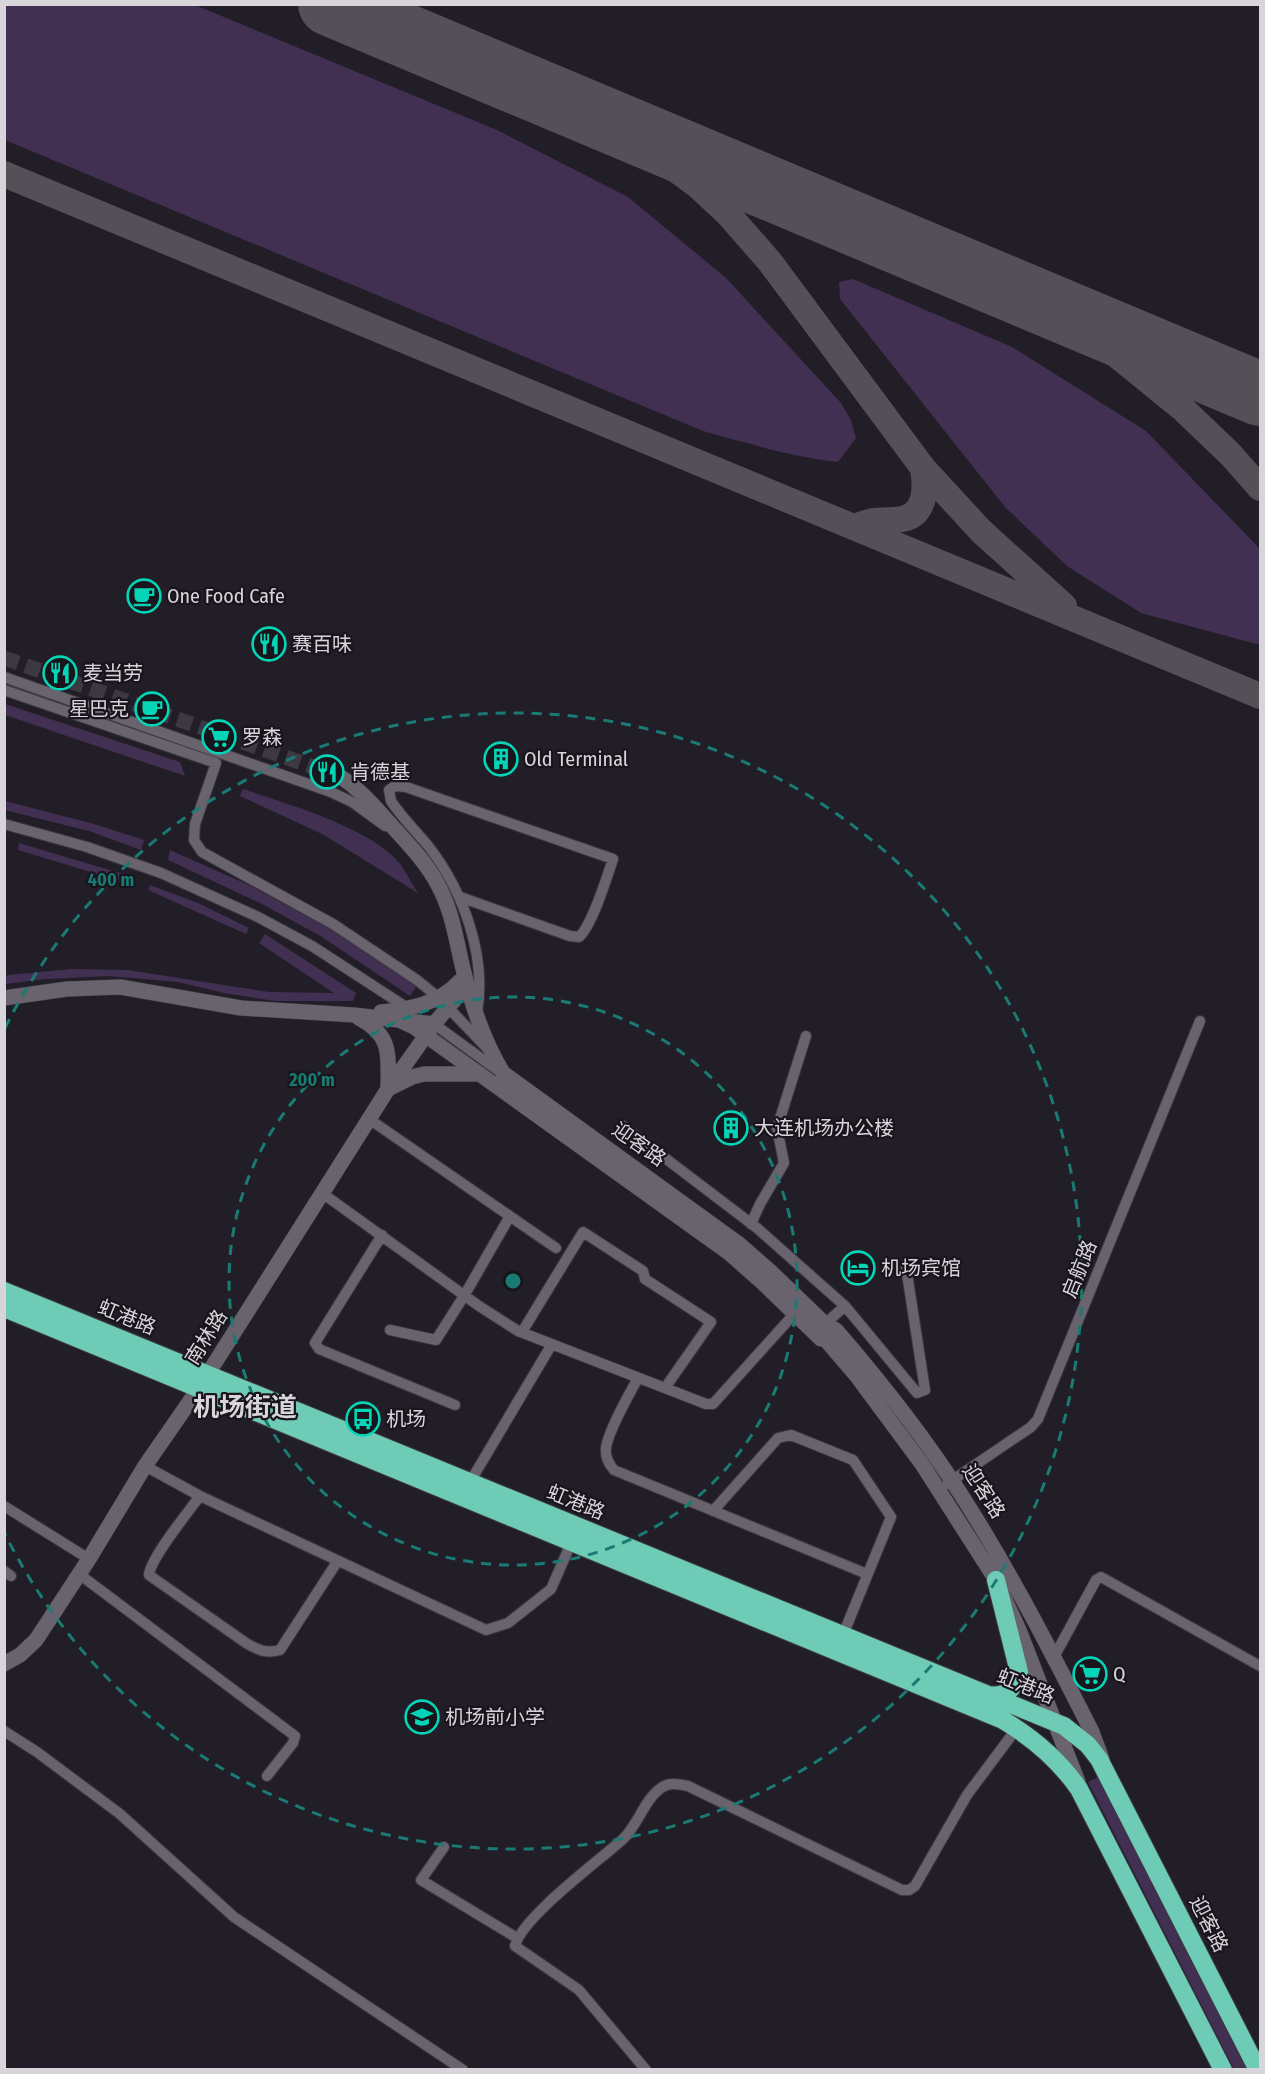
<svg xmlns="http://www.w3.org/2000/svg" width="1265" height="2074" font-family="'Fira Sans Condensed','Noto Sans SC',sans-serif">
	<rect width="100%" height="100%" fill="#221e27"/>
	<path fill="#423052" d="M4,5H195L497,130L628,197L726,278L841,403L851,420L856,438L838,462C792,457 747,443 703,431L5,140Z
		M853,279L1012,347L1146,431L1260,549V645L1141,613L1067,566L1005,507L840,299L839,282Z
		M5,704L180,762L185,776L5,715Z
		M243,789C287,804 373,828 401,865C407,874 412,884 418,893L324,835L240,796Z
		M5,801L94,824L144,840L141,850L89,831L5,810Z
		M19,843L133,877L130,884L18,850Z
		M170,850L251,886L339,934L417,985L410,996L322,937L266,906L168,860Z
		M150,885L198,903L249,928L246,934L148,890Z
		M265,934L356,993L353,1001H275L224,993L178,982L109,976L46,979L5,984V976L9,975L71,969L128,970L269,992L334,993L259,943Z
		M1098,1777L1247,2069H1234L1088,1782Z"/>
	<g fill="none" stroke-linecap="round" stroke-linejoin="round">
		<path stroke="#535058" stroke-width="26" d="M610,121L698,186L728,214L770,262L923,468L981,531L1064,606
			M4,174L1260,696
			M968,271L1034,302L1093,336L1184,410L1230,454L1260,488
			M854,527C860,525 867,522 873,521C882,520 892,521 902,519C926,515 926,487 923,468"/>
		<path stroke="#535058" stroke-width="64" d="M330,4L1260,394"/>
		<path stroke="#3d3942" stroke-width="15" stroke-dasharray="15 8" stroke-linecap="butt" d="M4,658L339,776"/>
		<defs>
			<path id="street" d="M4,677L331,792L352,802L385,826
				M4,690L216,763L195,824L194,840L202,852L333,924L417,980L439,998L486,1047
				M4,824L87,847L161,873L258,917L312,946L409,1009
				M460,897L570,936L579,937C592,926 607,877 613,859L406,787L395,786L389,790L391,801C402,818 417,832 429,847C463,891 487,956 477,1012
				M430,1021L500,1072
				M369,1119L556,1248
				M623,1126L757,1228L845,1306L917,1393L925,1390L906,1267
				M322,1193L479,1306L518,1331L706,1404H713L795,1313
				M751,1224L760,1204L784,1163L777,1128L806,1036
				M382,1235L315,1343L319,1349L455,1405
				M825,1324L845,1306
				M390,1330L436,1340L464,1296L510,1216
				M522,1332L583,1232L643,1271L645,1279L711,1322L665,1388
				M638,1378C629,1395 608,1431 606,1448C605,1457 608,1463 614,1470L867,1574
				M145,1466L200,1496L486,1630L508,1623L551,1589L572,1541
				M470,1482L552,1344
				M947,1484L1031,1427L1038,1419L1200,1021
				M200,1496C188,1512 150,1559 149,1575L246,1643C258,1650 266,1654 280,1650L337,1562
				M4,1506L89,1559
				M713,1511L778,1438L791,1435L853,1460L891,1517L843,1635
				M4,1571L11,1576
				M79,1574L295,1736L293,1743L267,1776
				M1054,1657L1096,1580L1101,1577L1260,1666
				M4,1731L37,1752L120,1814L234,1917L463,2070
				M444,1847L421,1880L517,1938
				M646,2070L579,1990L515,1946C522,1917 599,1861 623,1839C638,1825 644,1800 661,1788C669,1782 678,1784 688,1786L902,1890H909L915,1886L967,1795L1017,1728"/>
			<path id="secondary" d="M339,776C359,788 376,808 392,826C408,844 426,862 437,883C455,915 457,950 467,984C475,1015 487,1046 503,1073L739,1244L771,1272L825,1324L836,1330C880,1381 923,1435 960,1493C1009,1569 1051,1651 1092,1732L1102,1759
				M4,998L67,989L120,987L241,1008L354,1015L434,1024L467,985
				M381,1012C410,1009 439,1004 460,981
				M359,1018C393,1036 388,1055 388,1089L412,1077L424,1074H480
				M399,1020L414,1027L729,1253L763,1283L821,1339L826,1340L856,1375L922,1464L996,1580L1019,1630L1078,1782
				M4,1664L20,1655L36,1640L89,1559L145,1466L199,1388L388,1089L434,1024"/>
			<path id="highway" d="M4,1291L1064,1726L1088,1745L1099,1759L1258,2070
				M4,1308L1003,1720C1033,1738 1059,1760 1079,1789L1223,2070
				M989,1695C1006,1698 1016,1687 1019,1672L996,1580"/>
		</defs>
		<use href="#street" stroke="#3d3940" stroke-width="12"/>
		<use href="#secondary" stroke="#3d3940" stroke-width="16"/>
		<use href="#highway" stroke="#3d3940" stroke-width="20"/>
		<use href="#street" stroke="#68636d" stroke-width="10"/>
		<use href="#secondary" stroke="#68636d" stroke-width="15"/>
		<use href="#highway" stroke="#6ecbb6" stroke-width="18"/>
	</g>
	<g fill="none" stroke="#197b73" stroke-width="3" stroke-dasharray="10 8">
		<circle cx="513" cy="1281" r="284"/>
		<path d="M5 1028A568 568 0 1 1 5 1534"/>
	</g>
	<defs>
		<symbol id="cafe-ring" viewBox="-11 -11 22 22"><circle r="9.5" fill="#19151d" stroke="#03d5b6" stroke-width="1.5"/><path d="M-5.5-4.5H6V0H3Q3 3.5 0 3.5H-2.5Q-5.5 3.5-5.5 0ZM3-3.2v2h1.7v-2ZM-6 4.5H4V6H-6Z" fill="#03d5b6"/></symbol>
		<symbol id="restaurant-ring" viewBox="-11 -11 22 22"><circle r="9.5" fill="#19151d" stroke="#03d5b6" stroke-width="1.5"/><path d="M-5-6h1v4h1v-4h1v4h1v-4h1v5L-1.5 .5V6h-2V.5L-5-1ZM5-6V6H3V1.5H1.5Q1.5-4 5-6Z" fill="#03d5b6"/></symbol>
		<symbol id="supermarket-ring" viewBox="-11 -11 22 22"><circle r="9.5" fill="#19151d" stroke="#03d5b6" stroke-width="1.5"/><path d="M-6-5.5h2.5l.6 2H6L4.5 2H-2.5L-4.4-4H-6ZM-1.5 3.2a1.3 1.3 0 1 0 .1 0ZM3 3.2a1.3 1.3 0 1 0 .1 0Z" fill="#03d5b6"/></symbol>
		<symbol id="building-ring" viewBox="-11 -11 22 22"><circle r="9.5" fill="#19151d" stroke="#03d5b6" stroke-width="1.5"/><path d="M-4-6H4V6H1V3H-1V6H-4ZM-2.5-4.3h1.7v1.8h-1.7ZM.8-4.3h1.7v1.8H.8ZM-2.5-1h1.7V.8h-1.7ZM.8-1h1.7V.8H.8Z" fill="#03d5b6"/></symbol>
		<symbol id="hotel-ring" viewBox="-11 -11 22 22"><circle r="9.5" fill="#19151d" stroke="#03d5b6" stroke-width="1.5"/><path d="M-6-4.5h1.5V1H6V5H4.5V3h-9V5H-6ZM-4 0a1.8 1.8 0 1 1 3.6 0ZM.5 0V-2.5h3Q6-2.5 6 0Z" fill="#03d5b6"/></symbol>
		<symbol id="bus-ring" viewBox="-11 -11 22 22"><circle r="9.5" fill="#19151d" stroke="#03d5b6" stroke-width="1.5"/><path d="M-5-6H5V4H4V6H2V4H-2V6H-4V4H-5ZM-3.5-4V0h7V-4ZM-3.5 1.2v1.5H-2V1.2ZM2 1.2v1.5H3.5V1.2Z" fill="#03d5b6"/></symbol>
		<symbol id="school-ring" viewBox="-11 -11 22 22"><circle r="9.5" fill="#19151d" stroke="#03d5b6" stroke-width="1.5"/><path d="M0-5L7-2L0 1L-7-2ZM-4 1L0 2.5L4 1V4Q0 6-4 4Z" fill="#03d5b6"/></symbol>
	</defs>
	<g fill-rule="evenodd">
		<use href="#cafe-ring" x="125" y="577" width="38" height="38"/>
		<use href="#restaurant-ring" x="250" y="625" width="38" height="38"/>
		<use href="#restaurant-ring" x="41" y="654" width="38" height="38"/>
		<use href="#cafe-ring" x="133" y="690" width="38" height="38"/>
		<use href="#supermarket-ring" x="200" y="718" width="38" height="38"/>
		<use href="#building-ring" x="482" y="740" width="38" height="38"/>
		<use href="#restaurant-ring" x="308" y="753" width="38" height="38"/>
		<use href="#building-ring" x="712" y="1109" width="38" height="38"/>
		<use href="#hotel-ring" x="839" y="1249" width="38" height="38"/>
		<use href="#bus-ring" x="344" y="1400" width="38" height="38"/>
		<use href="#supermarket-ring" x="1071" y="1655" width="38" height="38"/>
		<use href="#school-ring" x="403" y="1698" width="38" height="38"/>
	</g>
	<g text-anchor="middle" stroke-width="4.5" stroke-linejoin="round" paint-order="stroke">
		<g font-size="20" fill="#d7d4da" stroke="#19151d" text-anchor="start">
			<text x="167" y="603">One Food Cafe</text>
			<text x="292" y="651">赛百味</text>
			<text x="83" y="680">麦当劳</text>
			<text x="129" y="716" text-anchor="end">星巴克</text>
			<text x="242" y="744">罗森</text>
			<text x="524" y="766">Old Terminal</text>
			<text x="350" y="779">肯德基</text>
			<text x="754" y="1135">大连机场办公楼</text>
			<text x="881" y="1275">机场宾馆</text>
			<text x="386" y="1426">机场</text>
			<text x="1113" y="1681">Q</text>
			<text x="445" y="1724">机场前小学</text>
		</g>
		<g font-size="20" fill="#d7d4da" stroke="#19151d">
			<text transform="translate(639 1144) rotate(35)" y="7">迎客路</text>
			<text transform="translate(1079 1269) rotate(-68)" y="7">启航路</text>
			<text transform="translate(127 1317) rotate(22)" y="7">虹港路</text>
			<text transform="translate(206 1337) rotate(-58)" y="7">南林路</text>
			<text transform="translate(984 1491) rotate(57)" y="7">迎客路</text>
			<text transform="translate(576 1502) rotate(22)" y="7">虹港路</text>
			<text transform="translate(1026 1686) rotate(22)" y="7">虹港路</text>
			<text transform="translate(1209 1924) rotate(63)" y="7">迎客路</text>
		</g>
		<g font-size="26" font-weight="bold" fill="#d7d4da" stroke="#19151d">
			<text x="245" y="1416">机场街道</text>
		</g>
	</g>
	<circle cx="513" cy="1281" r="9" fill="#197b73" stroke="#19151d" stroke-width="3"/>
	<g font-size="18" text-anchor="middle" font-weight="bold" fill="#197b73" stroke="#19151d" stroke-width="4.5" stroke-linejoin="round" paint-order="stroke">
		<text x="111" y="886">400 m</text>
		<text x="312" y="1086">200 m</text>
	</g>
	<rect width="1265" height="2074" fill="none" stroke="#d7d4da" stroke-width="12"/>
</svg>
